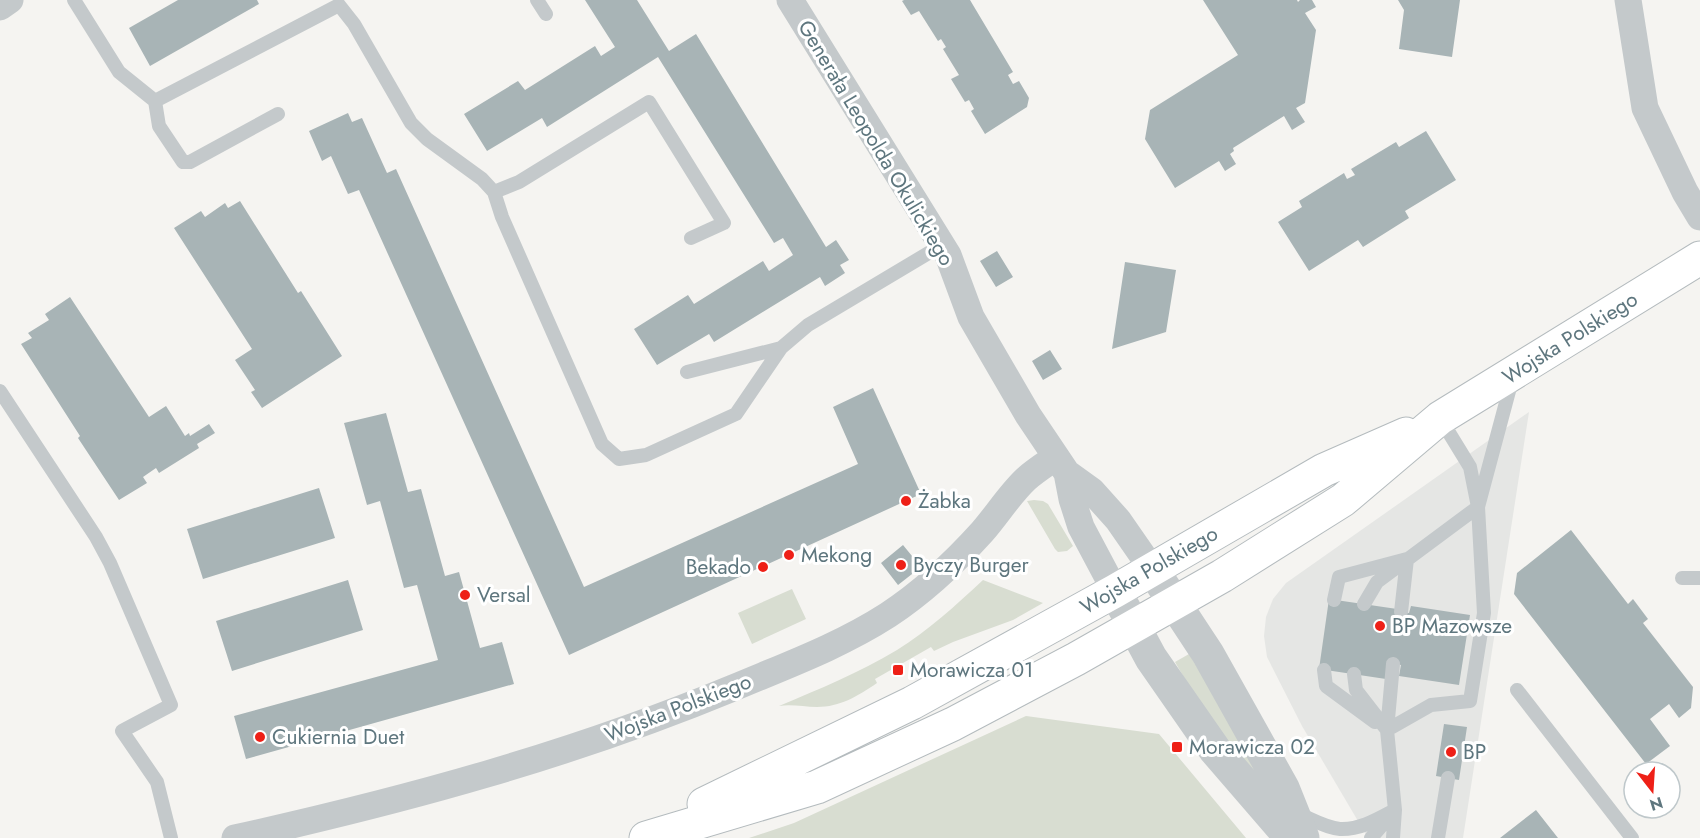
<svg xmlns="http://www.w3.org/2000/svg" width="1700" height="838" font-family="Jost,sans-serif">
	<rect width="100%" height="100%" fill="#f5f4f1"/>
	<path fill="#e5e6e4" d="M1529,412L1463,838H1368L1302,726L1267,657L1264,636L1266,617L1273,599L1286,583Z"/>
	<path fill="#d8ddd1" d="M1034,500L1043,501L1048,504L1073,546L1067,551L1058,552L1055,549L1027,501Z
		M983,580L1043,603L1013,620L953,642L934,651L931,647L875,679L877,683C858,696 840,707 817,707C804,707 792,704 779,706C819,689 859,673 897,650C928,631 956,605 983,580Z
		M792,589L806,619L752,644L738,613Z
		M1189,654L1267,781L1262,786C1232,746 1200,707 1175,662Z
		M1026,716L1159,734L1246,838H749L794,823Z"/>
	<path fill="#a8b4b6" d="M178,0H257L259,4L150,66L129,28Z
		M585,0H637L669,51L696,34L826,247L836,240L849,260L840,265L845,273L825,286L820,277L714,342L709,334L657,365L634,329L688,295L694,304L763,261L769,271L793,255L783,238L774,243L658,57L547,127L542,118L487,151L464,114L518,81L525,90L595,46L601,56L615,47Z
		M904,0H970L1013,72L1008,75L1013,84L1019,81L1029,98L1027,107L985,134L971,111L974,109L969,100L965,102L951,79L959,75L943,49L946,47L941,39L938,41L919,11L911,15L902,1Z
		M1203,0H1297L1298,2L1300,0H1312L1316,7L1305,13L1316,30L1305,103L1296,108L1305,122L1292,130L1284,116L1233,148L1234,151L1230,154L1236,164L1225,171L1219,161L1175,188L1145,139L1150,110L1238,55Z
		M1398,0H1460L1452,57L1399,49L1404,10Z
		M348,113L352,122L362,118L387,173L396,169L584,587L858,464L833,407L873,388L921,494L569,655L359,190L348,194L331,156L322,161L309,131Z
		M1426,131L1456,180L1405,211L1409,218L1363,247L1358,240L1309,271L1278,222L1302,207L1299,201L1344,173L1347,179L1355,175L1351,169L1396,142L1399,147Z
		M240,201L298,293L301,291L342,356L262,408L251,392L255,390L235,360L252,349L174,228L201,211L205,217L225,203L228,208Z
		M997,251L1013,277L996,287L980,261Z
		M1125,262L1176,270L1166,332L1112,349Z
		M70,297L149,417L166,406L185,436L189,433L190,436L209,424L215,433L197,444L199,448L159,473L156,468L143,477L147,483L119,500L78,438L80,436L21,344L32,338L28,333L49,320L45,314Z
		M1050,350L1062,369L1043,380L1032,361Z
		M386,413L408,492L421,489L445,576L459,572L480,648L502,642L514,684L246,759L234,716L438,660L417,585L404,588L380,501L367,505L344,423Z
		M319,488L335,538L203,579L187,529Z
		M1571,530L1628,604L1633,599L1648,619L1643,623L1693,687L1691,708L1679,718L1669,704L1650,719L1670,746L1646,764L1514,594L1517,573Z
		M903,545L921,567L898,585L881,563Z
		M348,580L363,630L232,671L216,621Z
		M1329,599L1397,609L1401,612L1409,613L1411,606L1470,615L1459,685L1399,676L1401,665L1389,663L1386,679L1319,669Z
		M1444,724L1467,727L1459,780L1436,776Z
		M1536,810L1558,838H1500Z"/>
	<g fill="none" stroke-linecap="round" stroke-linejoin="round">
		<defs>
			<path id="secondary" d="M704,804L912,703L1115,591L1324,470L1406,434
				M646,838L817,787L953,724L1076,659L1222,576L1343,500L1440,418L1700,258"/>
		</defs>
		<use href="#secondary" stroke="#b4bbbe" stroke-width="35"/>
		<path stroke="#c4c9cb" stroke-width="14" d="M74,0L119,72L155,101L339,5L354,24L411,123L427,139L482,179L494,192L502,217L602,444L619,459L646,455L736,414L781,348L808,325L942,245
			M537,0L546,14
			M155,101L159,126L183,162H190L278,114
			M494,192L519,182L649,102L724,223L691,238
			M687,372L781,348
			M0,391L96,537L110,563L171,705L122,731L157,782L171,838
			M1682,578H1700
			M1334,600L1339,577L1407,559L1401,612
			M1364,604L1377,582L1478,507L1512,380
			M1324,670L1326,686L1375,722
			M1354,674L1356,690L1387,730L1395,810L1393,838
			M1517,690L1632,838
			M1387,730L1431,705L1470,701L1484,613L1478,507L1470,467L1440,418
			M1387,730L1393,664
			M1299,814C1311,819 1326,828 1340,829C1360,830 1378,819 1395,810
			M1371,838L1390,816
			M1438,838L1448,778"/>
		<path stroke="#c4c9cb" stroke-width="27" d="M790,0L948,255L971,317L1028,415L1067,473L1072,499L1081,527L1115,591
			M1628,0L1645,108L1685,192L1700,217
			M0,7L10,0
			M1067,473L1092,491L1118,520L1152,569
			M235,838C406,800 571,755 733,688C785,666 840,646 888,615C923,592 954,563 982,532C997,515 1009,495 1026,479C1035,471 1046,464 1056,457"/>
		<path stroke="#c4c9cb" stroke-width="33" d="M1152,569L1208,654L1283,788L1303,838
			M1115,591L1151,658L1215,750L1291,838"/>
		<use href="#secondary" stroke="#fff" stroke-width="33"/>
	</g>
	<g fill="#ee2017" stroke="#fff" stroke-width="2">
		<circle cx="906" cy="501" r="6"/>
		<circle cx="789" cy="555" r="6"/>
		<circle cx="901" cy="565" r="6"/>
		<circle cx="763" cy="567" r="6"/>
		<circle cx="465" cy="595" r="6"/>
		<circle cx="1380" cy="626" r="6"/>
		<rect x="892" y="664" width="12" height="12" rx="3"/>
		<circle cx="260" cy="737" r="6"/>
		<rect x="1171" y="741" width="12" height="12" rx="3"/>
		<circle cx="1451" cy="752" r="6"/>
	</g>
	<g text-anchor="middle" stroke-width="6" stroke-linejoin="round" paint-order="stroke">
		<g font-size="21" fill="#5e767e" stroke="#fff">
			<text transform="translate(876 143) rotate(59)" y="7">Generała Leopolda Okulickiego</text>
			<text transform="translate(1570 338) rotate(-32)" y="7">Wojska Polskiego</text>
			<text transform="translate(1149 570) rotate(-30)" y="7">Wojska Polskiego</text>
			<text transform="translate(678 708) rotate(-21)" y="7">Wojska Polskiego</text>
		</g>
		<g font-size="21" fill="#5e767e" stroke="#fff" text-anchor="start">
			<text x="918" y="508">Żabka</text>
			<text x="801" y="562">Mekong</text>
			<text x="913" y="572">Byczy Burger</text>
			<text x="751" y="574" text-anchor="end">Bekado</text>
			<text x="477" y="602">Versal</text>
			<text x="1392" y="633">BP Mazowsze</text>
			<text x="910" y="677">Morawicza 01</text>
			<text x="272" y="744">Cukiernia Duet</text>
			<text x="1189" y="754">Morawicza 02</text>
			<text x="1463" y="759">BP</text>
		</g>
	</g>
	<g transform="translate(1652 790) rotate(163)"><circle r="28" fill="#ffffff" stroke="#bfc8cb" stroke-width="1.5"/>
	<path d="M0-4.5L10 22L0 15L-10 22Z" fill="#ee2017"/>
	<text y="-9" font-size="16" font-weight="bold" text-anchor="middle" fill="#5e767e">N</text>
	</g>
</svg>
